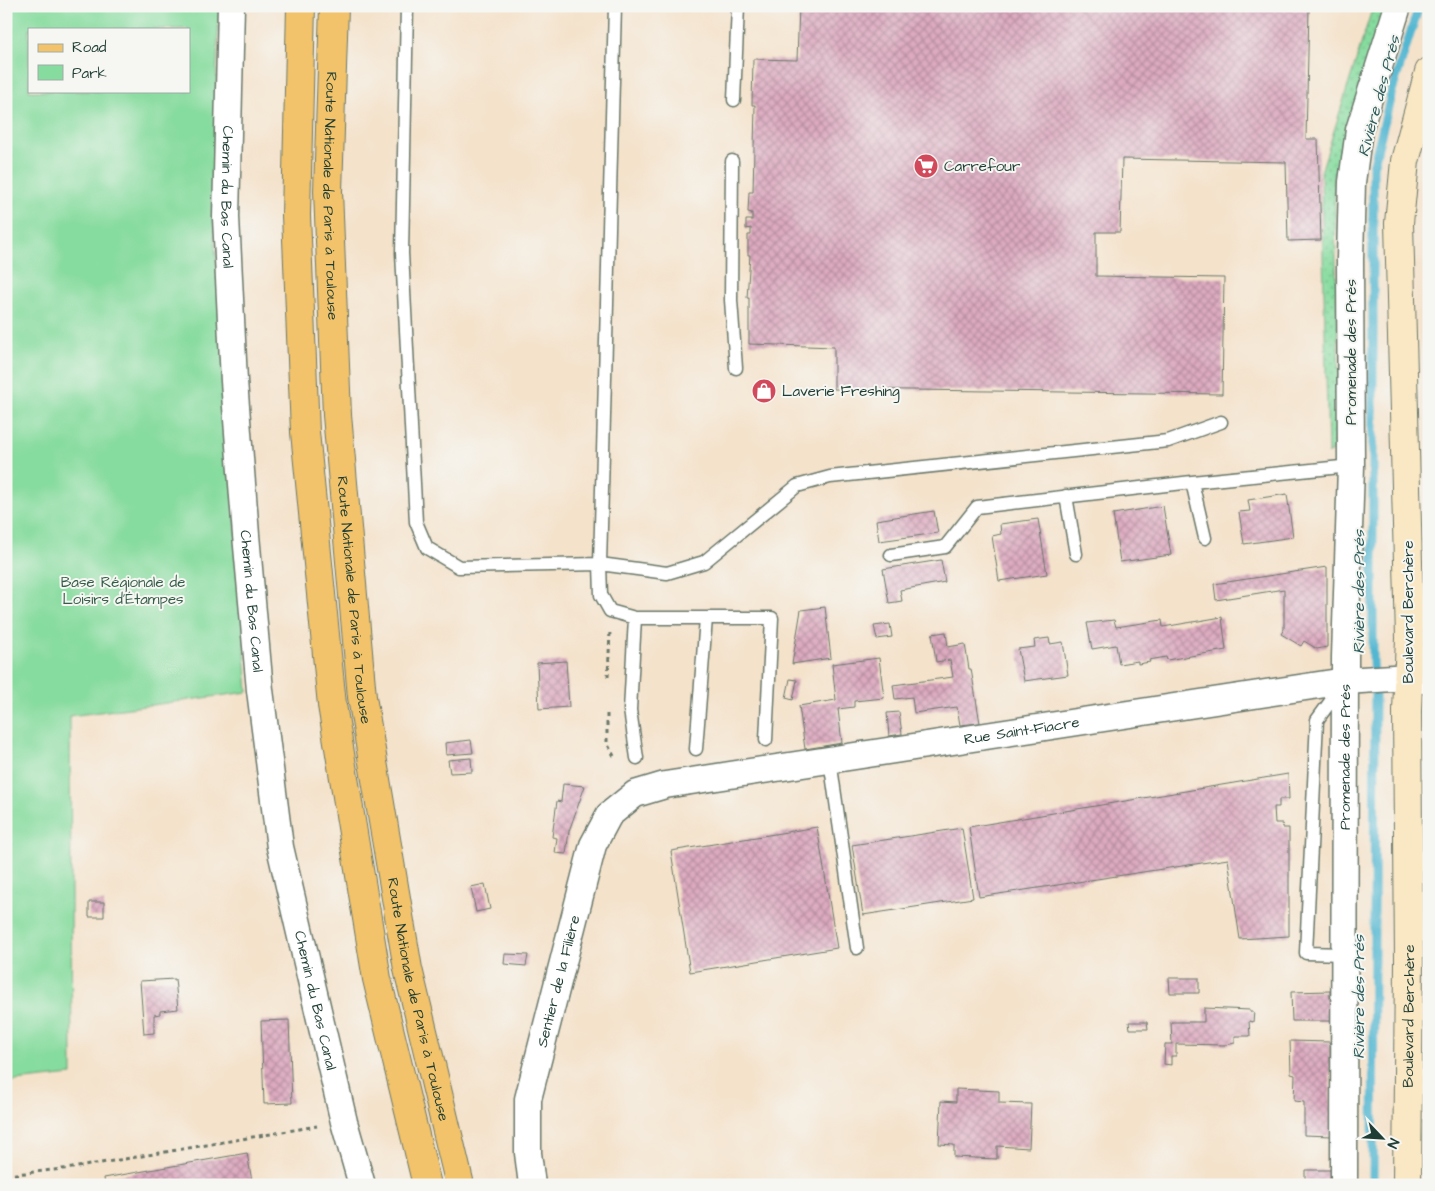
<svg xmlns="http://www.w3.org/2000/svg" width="1435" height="1191" font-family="'Architects Daughter',sans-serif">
	<defs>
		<pattern id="grass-dots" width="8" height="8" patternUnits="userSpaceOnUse" patternTransform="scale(1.25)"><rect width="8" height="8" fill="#86db9e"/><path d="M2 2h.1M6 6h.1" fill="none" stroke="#6db382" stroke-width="1.8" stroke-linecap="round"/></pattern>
		<pattern id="building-cross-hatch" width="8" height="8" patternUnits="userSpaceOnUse" patternTransform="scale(1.25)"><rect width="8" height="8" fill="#ddaac0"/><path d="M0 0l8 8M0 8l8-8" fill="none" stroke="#b38c9d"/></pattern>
	</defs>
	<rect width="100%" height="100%" fill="#f6f6f2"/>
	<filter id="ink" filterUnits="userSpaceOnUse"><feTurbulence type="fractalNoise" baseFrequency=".02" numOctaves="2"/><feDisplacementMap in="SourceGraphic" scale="10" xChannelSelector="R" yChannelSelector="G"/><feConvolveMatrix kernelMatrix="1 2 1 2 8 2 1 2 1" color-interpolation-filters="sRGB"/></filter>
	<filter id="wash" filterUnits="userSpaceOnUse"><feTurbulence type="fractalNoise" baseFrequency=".0096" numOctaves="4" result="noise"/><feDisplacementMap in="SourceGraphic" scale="20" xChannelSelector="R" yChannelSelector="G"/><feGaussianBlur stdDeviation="1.12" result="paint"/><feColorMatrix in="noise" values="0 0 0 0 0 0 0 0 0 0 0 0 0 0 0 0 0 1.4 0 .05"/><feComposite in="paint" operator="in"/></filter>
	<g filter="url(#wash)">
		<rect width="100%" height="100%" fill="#f4e2cb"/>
		<path fill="url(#grass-dots)" stroke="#528c69" d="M1373,6H1387L1334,177L1340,433L1336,448L1328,454L1321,172Z"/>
		<path fill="#86db9e" stroke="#528c69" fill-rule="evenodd" d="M6,6H219L215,119L213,216L248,692L70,716L72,1075L6,1082ZM29,29H189V91H29Z"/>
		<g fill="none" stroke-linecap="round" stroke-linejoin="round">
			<path stroke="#53b7d1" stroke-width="9" d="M1373,1185L1375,689L1373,662V167L1392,91L1419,6"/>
		</g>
		<g id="blocks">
			<path fill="url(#building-cross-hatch)" d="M799,6H1222L1309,9L1306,139H1318L1321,240L1288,241L1286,162L1122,159L1120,232H1096V276L1224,278L1222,394L834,389V347L749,344V298H747L750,255H748V235H751V228L746,229V220H752V213L748,212L749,192H753L755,105H752L753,59L797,60Z
				M1287,494L1293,537L1244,544L1239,512L1250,511L1248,500Z
				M1163,506L1171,555L1120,562L1113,514Z
				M934,511L938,533L879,541L876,520Z
				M1038,519L1047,574L999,581L992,536L1001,534L1000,524Z
				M941,560L945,582L900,590L902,601L889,603L883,569Z
				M1327,567V647L1317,649L1304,641L1301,646L1281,634L1284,629V589L1216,600L1214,584Z
				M825,607L831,658L792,664L801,610Z
				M1222,617L1226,650L1167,660L1166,657L1149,660L1150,662L1138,664V661L1119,664L1116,645L1092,649L1087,623L1114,620L1116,627L1162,620L1163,627Z
				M890,624L892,637L877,639L874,626Z
				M946,632L948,647L965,644L969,669H971L980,723L960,725L957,707L914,713L912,697L895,699L893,685L953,677L950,660L936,662L932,634Z
				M1049,638L1050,644L1063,642L1068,675L1024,681L1018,649L1035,647L1034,640Z
				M879,658L884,698L854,701V707L838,709L842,743L805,749L799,706L836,700L832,664Z
				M566,661L569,707L539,709L537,663Z
				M790,679L797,680L793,700L786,698Z
				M899,712L902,734L889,736L887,713Z
				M471,740L473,753L446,755L445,743Z
				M471,758L472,772L450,773L448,760Z
				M1288,774L1289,799H1279V807H1274L1275,823H1282L1283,828H1289V936L1240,939L1228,859L979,897L969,827Z
				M563,784L585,786L569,831L566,854L555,853L557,838L552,837L557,801L561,802Z
				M817,827L837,948L690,972L671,851Z
				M962,828L973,898L863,915L852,845Z
				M485,884L490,909L476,912L471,887Z
				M89,902H104V917H89Z
				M505,954L528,955L526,966L504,964Z
				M1169,978H1199V993H1170Z
				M175,979L178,1009L160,1011V1014L154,1015V1033L144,1034L140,981Z
				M1330,991L1331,1021H1292L1291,992Z
				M1204,1008L1250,1010V1012H1254L1253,1022L1249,1021L1250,1036H1235V1043L1226,1045L1176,1044V1056H1171V1065L1164,1064L1165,1044H1172L1171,1022H1204Z
				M289,1020L292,1103L264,1104L261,1021Z
				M1129,1022H1147L1148,1029H1130Z
				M1290,1041L1330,1042L1331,1136L1304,1135V1102L1294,1101L1295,1075L1291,1074Z
				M956,1089L999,1091V1103L1031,1104L1029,1148L997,1146V1159L954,1157V1145L939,1144L941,1101L956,1102Z
				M247,1153L252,1181L229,1185H105L104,1178Z
				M1305,1170H1331V1185H1305Z"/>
		</g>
	</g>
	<g filter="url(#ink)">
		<use href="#blocks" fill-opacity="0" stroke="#6a7769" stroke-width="1"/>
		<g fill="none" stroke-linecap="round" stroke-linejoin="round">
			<defs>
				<path id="lane" d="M407,6L402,253L416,522L427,548L459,567L600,564L667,573L704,562L797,486L830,477L1168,441L1221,422
					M615,6L600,564L601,595L610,611L635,618H772L766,740
					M734,100L738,6
					M732,161L731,300L736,368
					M1192,482L1205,538
					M1066,496L1076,554
					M891,555L945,547L977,507L1192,482L1351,466
					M635,618L630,710L637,758
					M1341,687L1317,720L1306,953L1344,954
					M696,749L706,618
					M830,760L857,948"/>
				<g id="street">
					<path id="s1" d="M231,6L226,217L234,381L246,535L260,690L280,847L344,1122L362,1185"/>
					<path id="s2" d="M532,1185L528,1153V1099L593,845L609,815L635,794L665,785L1345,681L1409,677L1429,681"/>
					<path id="s3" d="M1344,1185L1345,657L1351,466L1350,259L1352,182L1359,130L1398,6"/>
				</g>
				<g id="secondary">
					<path id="s4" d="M1407,1185L1409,962L1407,711L1410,638L1399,223L1405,161L1429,72"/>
				</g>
				<g id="primary">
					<path d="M301,6L296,215L305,432L332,705L377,979L427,1185"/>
					<path id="s5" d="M334,6L328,191L337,415L362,697L408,969L460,1185"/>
				</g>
			</defs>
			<use href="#lane" stroke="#6a7769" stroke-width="15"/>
			<use href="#street" stroke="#6a7769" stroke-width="29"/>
			<use href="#secondary" stroke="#6a7769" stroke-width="30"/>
			<use href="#primary" stroke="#6a7769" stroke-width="30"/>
			<path stroke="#6a7769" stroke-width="3" stroke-dasharray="4 4" stroke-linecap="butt" d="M608,677L610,631
				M607,714V743L614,756
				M6,1175L72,1168L317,1126"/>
			<use href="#lane" stroke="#fff" stroke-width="12"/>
			<use href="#street" stroke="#fff" stroke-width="26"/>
			<use href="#secondary" stroke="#fae7c3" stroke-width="28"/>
			<use href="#primary" stroke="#f2c36a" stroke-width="28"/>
		</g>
	</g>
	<defs>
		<symbol id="supermarket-disc" viewBox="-11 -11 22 22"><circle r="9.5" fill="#d1495b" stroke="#f6f6f2"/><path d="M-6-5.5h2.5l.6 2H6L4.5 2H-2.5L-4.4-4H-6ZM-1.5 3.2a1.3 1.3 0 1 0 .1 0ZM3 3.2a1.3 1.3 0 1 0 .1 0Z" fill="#fff"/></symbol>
		<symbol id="shop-disc" viewBox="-11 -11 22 22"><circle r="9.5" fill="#d1495b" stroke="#f6f6f2"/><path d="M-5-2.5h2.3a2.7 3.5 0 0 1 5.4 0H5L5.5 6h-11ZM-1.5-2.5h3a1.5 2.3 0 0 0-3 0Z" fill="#fff"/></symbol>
	</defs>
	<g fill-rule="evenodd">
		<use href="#supermarket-disc" x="912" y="152" width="28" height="28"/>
		<use href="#shop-disc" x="750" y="377" width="28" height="28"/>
	</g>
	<g text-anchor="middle" stroke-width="4" stroke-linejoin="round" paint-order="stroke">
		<g font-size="15" fill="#1f3d34" stroke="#f6f6f2" text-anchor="start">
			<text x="944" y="171">Carrefour</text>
			<text x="782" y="396">Laverie Freshing</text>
		</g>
		<g font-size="15" fill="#1f3d34" stroke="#f6f6f2">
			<text dy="5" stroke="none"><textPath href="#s5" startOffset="190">Route Nationale de Paris à Toulouse</textPath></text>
			<text dy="5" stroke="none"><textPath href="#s1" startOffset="191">Chemin du Bas Canal</textPath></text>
			<text transform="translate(1351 352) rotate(-90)" y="5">Promenade des Prés</text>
			<text dy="5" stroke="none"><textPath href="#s5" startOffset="595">Route Nationale de Paris à Toulouse</textPath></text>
			<text dy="5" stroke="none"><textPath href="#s1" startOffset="596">Chemin du Bas Canal</textPath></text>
			<text transform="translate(1408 612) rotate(-90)" y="5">Boulevard Berchère</text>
			<text dy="5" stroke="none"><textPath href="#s2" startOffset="808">Rue Saint-Fiacre</textPath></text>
			<text dy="5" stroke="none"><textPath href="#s3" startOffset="428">Promenade des Prés</textPath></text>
			<text dy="5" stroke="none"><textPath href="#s2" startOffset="208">Sentier de la Filière</textPath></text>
			<text dy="5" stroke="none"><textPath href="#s5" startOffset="1000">Route Nationale de Paris à Toulouse</textPath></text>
			<text dy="5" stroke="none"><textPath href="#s1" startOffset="1001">Chemin du Bas Canal</textPath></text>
			<text dy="5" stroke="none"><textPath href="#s4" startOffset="169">Boulevard Berchère</textPath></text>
		</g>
		<g font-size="15" fill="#345d49" stroke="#f6f6f2">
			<text x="123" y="587">Base Régionale de<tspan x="123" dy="17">Loisirs d'Étampes</tspan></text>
		</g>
		<g font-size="16" font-style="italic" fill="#2c5c5b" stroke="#f6f6f2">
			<text transform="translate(1378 96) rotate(-75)" y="6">Rivière des Prés</text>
			<text transform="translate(1358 592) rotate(-90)" y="6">Rivière des Prés</text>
			<text transform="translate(1358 997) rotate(-90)" y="6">Rivière des Prés</text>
		</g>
	</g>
	<rect width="1435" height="1191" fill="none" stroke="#f6f6f2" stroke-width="25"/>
	<rect x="28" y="28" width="162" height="65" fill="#f6f6f2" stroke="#a0aca6"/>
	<rect x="38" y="44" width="25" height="8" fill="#f2c36a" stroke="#a0aca6"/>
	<text x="72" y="52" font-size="15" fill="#1f3d34">Road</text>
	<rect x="38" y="65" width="25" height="15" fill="#86db9e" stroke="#a0aca6"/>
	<text x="72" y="78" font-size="15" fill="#1f3d34">Park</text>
	<g transform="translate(1382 1138) rotate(115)" stroke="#f6f6f2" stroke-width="4" paint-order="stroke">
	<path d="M0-4L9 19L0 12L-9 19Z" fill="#1f3d34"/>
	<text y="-8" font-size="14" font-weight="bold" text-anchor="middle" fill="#1f3d34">N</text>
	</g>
</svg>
